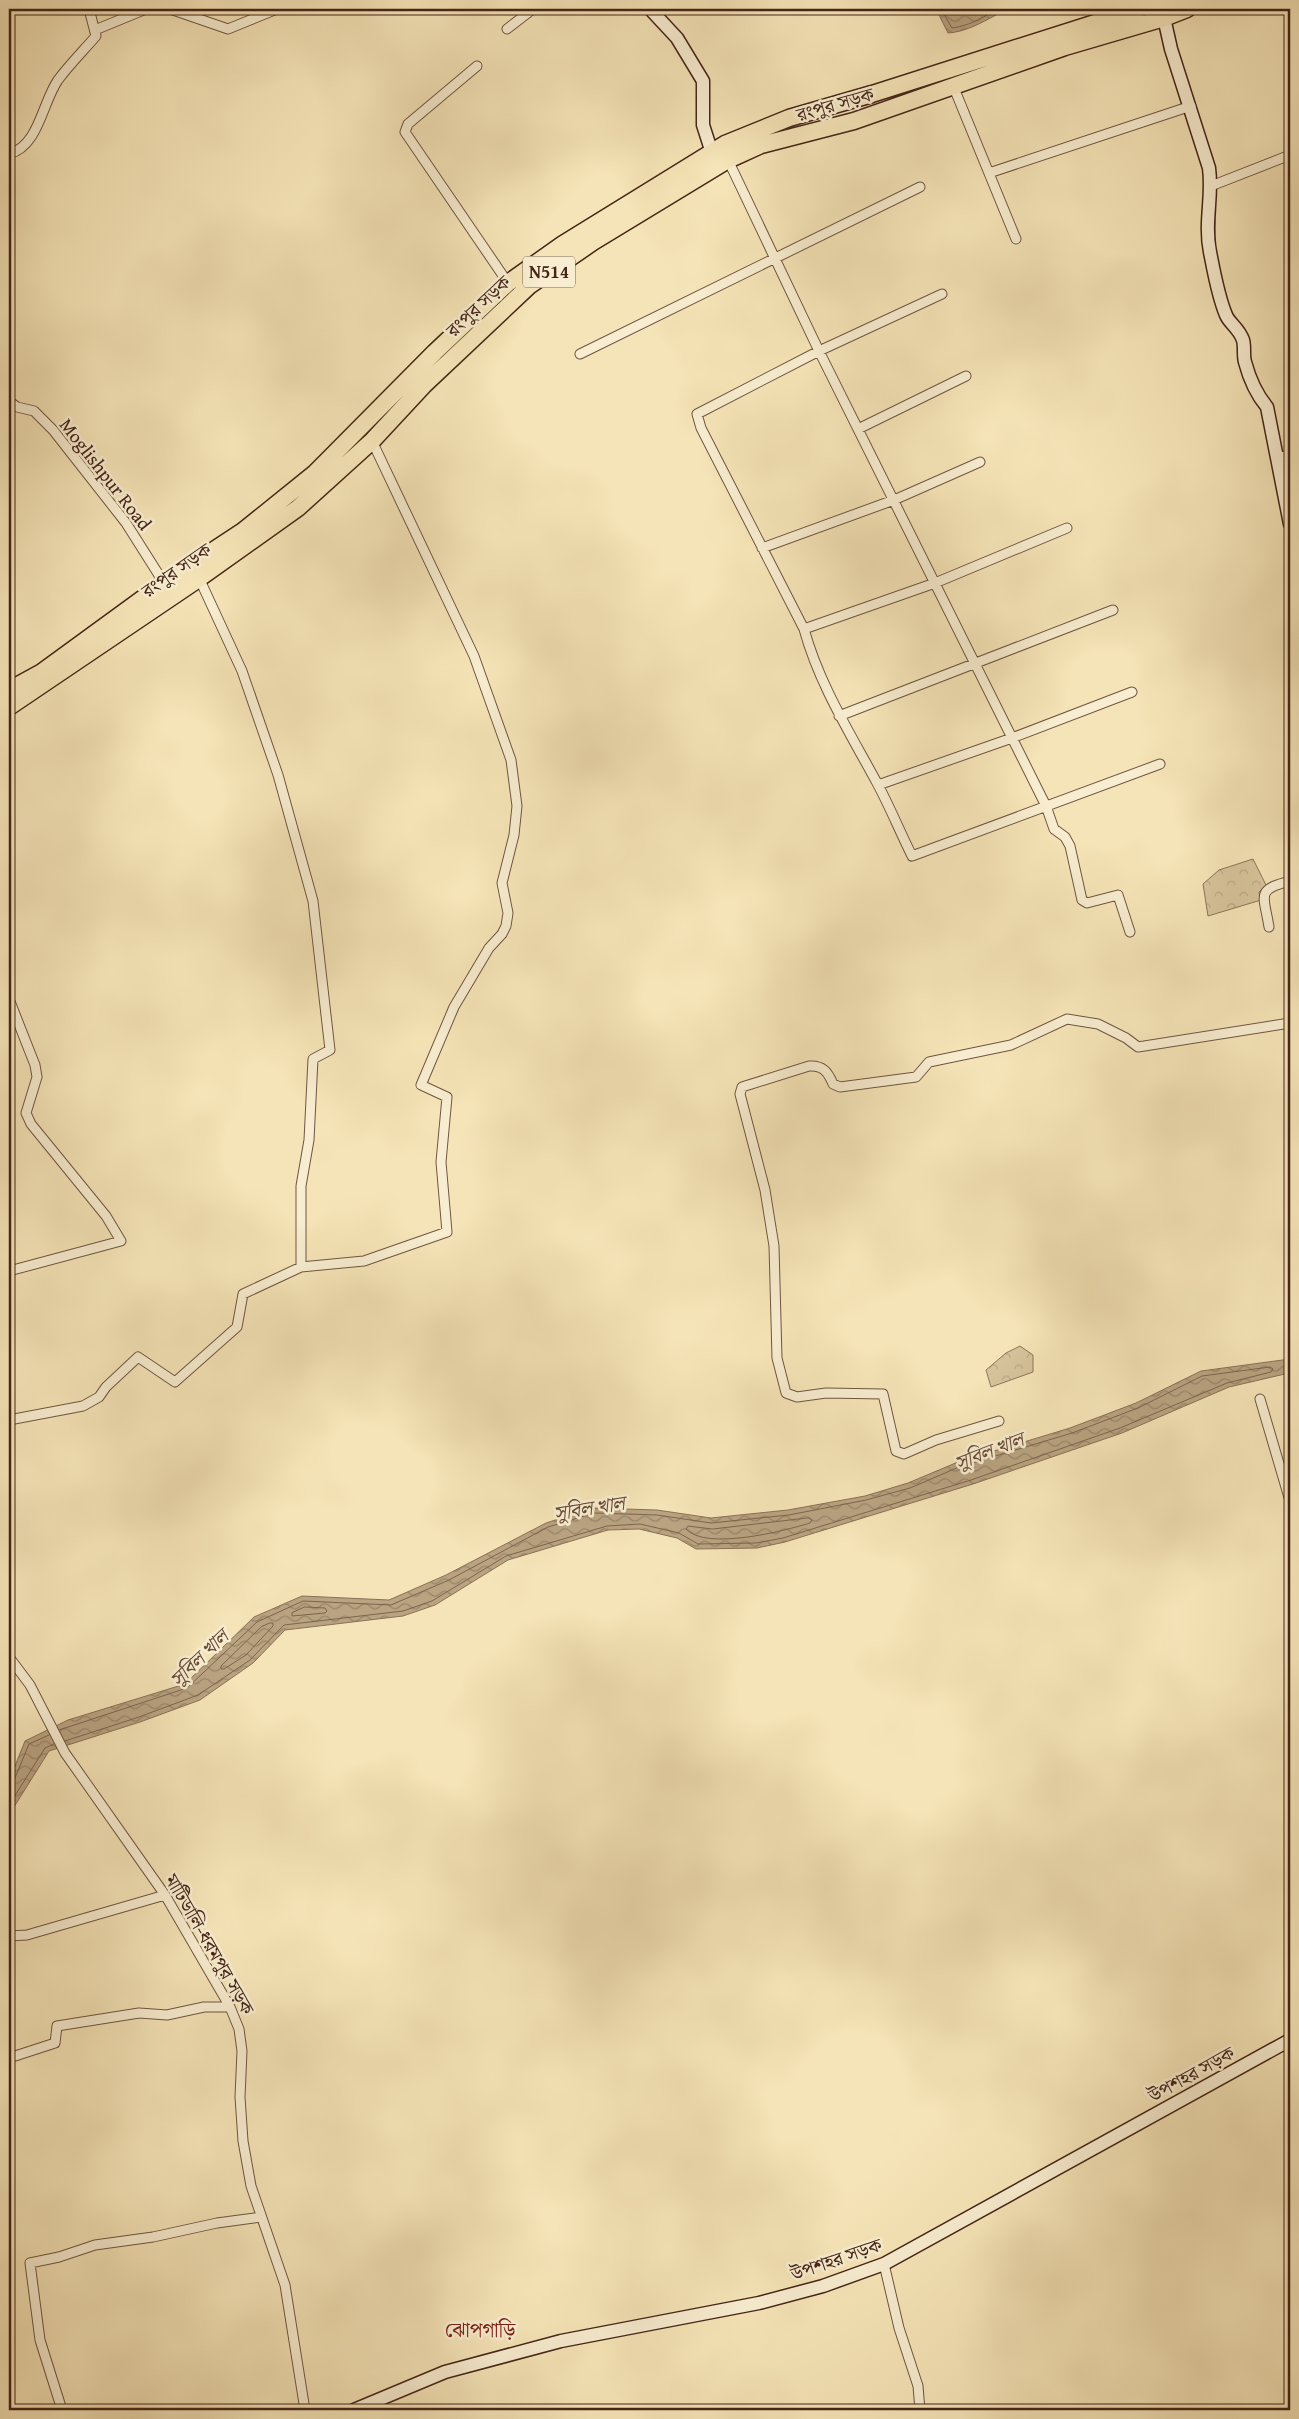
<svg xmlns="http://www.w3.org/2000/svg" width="1299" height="2419" font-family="'Gentium Book Plus','Noto Serif Bengali',serif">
	<defs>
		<pattern id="park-crowns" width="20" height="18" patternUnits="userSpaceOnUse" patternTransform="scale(1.25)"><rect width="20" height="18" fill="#d7c49c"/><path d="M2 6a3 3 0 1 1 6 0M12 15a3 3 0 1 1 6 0" fill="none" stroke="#baa886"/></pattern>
		<pattern id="water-waves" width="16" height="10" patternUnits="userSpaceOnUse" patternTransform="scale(1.25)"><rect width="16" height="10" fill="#b9a381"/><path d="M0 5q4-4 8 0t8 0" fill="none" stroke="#988569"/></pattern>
	</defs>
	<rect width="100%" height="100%" fill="#f5e4b7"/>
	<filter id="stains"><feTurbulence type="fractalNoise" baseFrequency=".004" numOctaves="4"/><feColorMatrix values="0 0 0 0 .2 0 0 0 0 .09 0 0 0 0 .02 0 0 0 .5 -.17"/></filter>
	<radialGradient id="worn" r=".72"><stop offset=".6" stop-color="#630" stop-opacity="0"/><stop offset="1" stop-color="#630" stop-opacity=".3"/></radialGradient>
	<path fill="url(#park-crowns)" stroke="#8e745a" d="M1253,859L1266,885L1259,892L1261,900L1208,916L1203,884L1219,870Z
		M1020,1346L1033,1355V1372L991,1387L986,1370L1006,1353Z"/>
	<path fill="url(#water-waves)" stroke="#8a7157" d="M936,9H998L996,15C981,23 965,32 948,33Z
		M1290,1359V1375L1285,1374L1229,1387L1122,1433L973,1484L785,1542L757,1548L696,1549L677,1538L639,1529L608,1530L508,1560L435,1605L403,1616L285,1630L253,1663L200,1700L140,1722L49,1751L9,1815V1781L25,1741L68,1720L185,1684L254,1617L302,1596L389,1600L446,1575L546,1523L593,1508L657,1510L711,1518L788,1510L865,1496L908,1483L958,1462L1070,1428L1136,1403L1201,1371Z"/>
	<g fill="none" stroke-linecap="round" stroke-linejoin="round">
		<path stroke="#7e644c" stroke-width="1" d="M941,9L952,28C963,27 988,18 993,9
			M809,1518L812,1520L810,1523C784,1531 706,1551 686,1529L688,1526L712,1529Z
			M305,1607L325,1608L327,1611L325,1613L292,1616V1613Z
			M270,1623H273V1626L246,1655L224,1669H221V1666L261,1627Z
			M59,1730L187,1688L257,1622L303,1601L391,1605L449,1580L548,1527L594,1513L657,1515L711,1523L789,1515L866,1500L910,1488L959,1467L1072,1433L1138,1408L1202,1376L1270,1367L1273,1369L1271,1372L1227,1383L1120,1428L971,1480L783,1538L756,1543L698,1544L679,1533L640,1524L607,1526L506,1556L432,1601L403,1611L284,1625L250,1660L198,1695L139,1717L65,1741
			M9,1781L15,1778L29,1744L49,1735
			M9,1805L45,1748L54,1744"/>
		<defs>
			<path id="street" d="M170,9L228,29L277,9
				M507,29L533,9
				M95,30L146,9
				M477,66L408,124L405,132L508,283
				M954,88L1016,239
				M9,154C39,146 42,103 58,80C69,65 84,50 96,36L89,9
				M728,160L819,351L1046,806L1054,829L1065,837L1070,846L1082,900L1087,903L1118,895L1130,932
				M989,173L1191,106
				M1211,186L1290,155
				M942,294L819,351L697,414L701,428L804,629C819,684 850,733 877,783C890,807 900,832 912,856L1160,764
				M580,354L920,187
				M9,401L17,407L34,411L53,430L126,523L164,583
				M858,429L966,376
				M1276,458L1290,455
				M762,548L894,500L980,462
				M199,578L242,671L278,775L313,901L330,1050L313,1059L309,1140L301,1186V1267
				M804,629L935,583L1067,528
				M839,716L1113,610
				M878,785L1012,738L1132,692
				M1269,927C1264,895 1255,890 1290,881
				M9,999L35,1065L37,1077L26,1113L31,1124L106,1216L121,1241L9,1271
				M1260,1399L1290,1501
				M9,1420L83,1406L99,1397L106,1387L138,1357L175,1382L237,1327L243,1294L301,1267L364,1261L447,1232L441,1162L447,1097L421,1085L454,1007L489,948L502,934L506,926L508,913L502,883L514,835L517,806L511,760L474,656L372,441
				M999,1421L936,1440L904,1454L896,1451L883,1394L826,1393L797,1397L786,1393L777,1358L774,1246L765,1190L740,1094L742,1087L809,1066C823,1065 828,1072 833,1084L840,1087L916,1077L929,1062L1011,1045L1067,1019L1098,1024L1126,1038L1138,1047L1290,1023
				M9,1657L30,1685L65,1753L165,1895L230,2007L239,2029L242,2051L240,2097L243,2141L251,2186L285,2285L305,2410
				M9,1936L27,1935L165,1895
				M9,2058L55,2043L57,2026L139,2013L167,2015L204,2007H230
				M884,2264L899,2328L918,2386L920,2410
				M62,2410L40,2340L30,2263L59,2257L95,2245L153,2237L217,2223L261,2217"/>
			<path id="secondary" d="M650,9L677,38L703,81V125L712,153
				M1162,9L1171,49L1209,168C1213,197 1204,222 1210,252C1214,272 1218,296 1226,315C1229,323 1239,328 1243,340C1245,347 1243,355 1245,362C1249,377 1257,395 1267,407L1290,524
				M354,2410L445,2372L561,2341L759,2303L823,2286L884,2264L1290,2040"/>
			<path id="highway" d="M9,690L42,672L164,583L243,531L315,473L435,352L508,283L563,244L725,144L789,118L872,94L1139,9
				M9,707L194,582L298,508L372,441L424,385L529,286L593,242L728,160L761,145L854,121L1065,47L1164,18L1187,9"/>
		</defs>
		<use href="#street" stroke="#705540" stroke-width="11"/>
		<use href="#secondary" stroke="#442518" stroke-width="15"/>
		<use href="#highway" stroke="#442518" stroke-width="19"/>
		<use href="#street" stroke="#f8edd0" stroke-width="9"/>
		<use href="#secondary" stroke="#f8edd0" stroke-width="12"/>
		<use href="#highway" stroke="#f5e4b7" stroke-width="16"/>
	</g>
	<g text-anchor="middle" stroke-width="5" stroke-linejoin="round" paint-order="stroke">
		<rect fill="#f8edd0" stroke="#7a614f" stroke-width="1" x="523" y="256.5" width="52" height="31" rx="4"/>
		<g font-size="18" font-weight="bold" fill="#442518">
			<text x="549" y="278">N514</text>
		</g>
		<g font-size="19" fill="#442518" stroke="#f8edd0">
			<text transform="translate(835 104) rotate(-16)" y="7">রংপুর সড়ক</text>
			<text transform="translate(478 306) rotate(-43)" y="7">রংপুর সড়ক</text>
			<text transform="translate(106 474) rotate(52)" y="7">Moglishpur Road</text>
			<text transform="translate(176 570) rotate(-35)" y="7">রংপুর সড়ক</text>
			<text transform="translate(210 1944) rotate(60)" y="7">মাটিডালি-ধরমপুর সড়ক</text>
			<text transform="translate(1191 2074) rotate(-29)" y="7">উপশহর সড়ক</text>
			<text transform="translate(836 2259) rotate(-19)" y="7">উপশহর সড়ক</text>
		</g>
		<g font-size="20" font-style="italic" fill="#674b38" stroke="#f8edd0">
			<text transform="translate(989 1451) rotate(-21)" y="7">সুবিল খাল</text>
			<text transform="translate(589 1508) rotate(-9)" y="7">সুবিল খাল</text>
			<text transform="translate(199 1658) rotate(-44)" y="7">সুবিল খাল</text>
		</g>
		<g font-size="20" fill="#7a1f14" stroke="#f8edd0">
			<text x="480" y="2337">ঝোপগাড়ি</text>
		</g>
	</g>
	<rect width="1299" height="2419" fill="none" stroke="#f5e4b7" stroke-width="30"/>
	<rect x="10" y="10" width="1279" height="2399" fill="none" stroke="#442518" stroke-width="2.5"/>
	<rect x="15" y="15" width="1269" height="2389" fill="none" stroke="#442518"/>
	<rect width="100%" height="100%" filter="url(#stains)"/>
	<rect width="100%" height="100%" fill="url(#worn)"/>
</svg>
